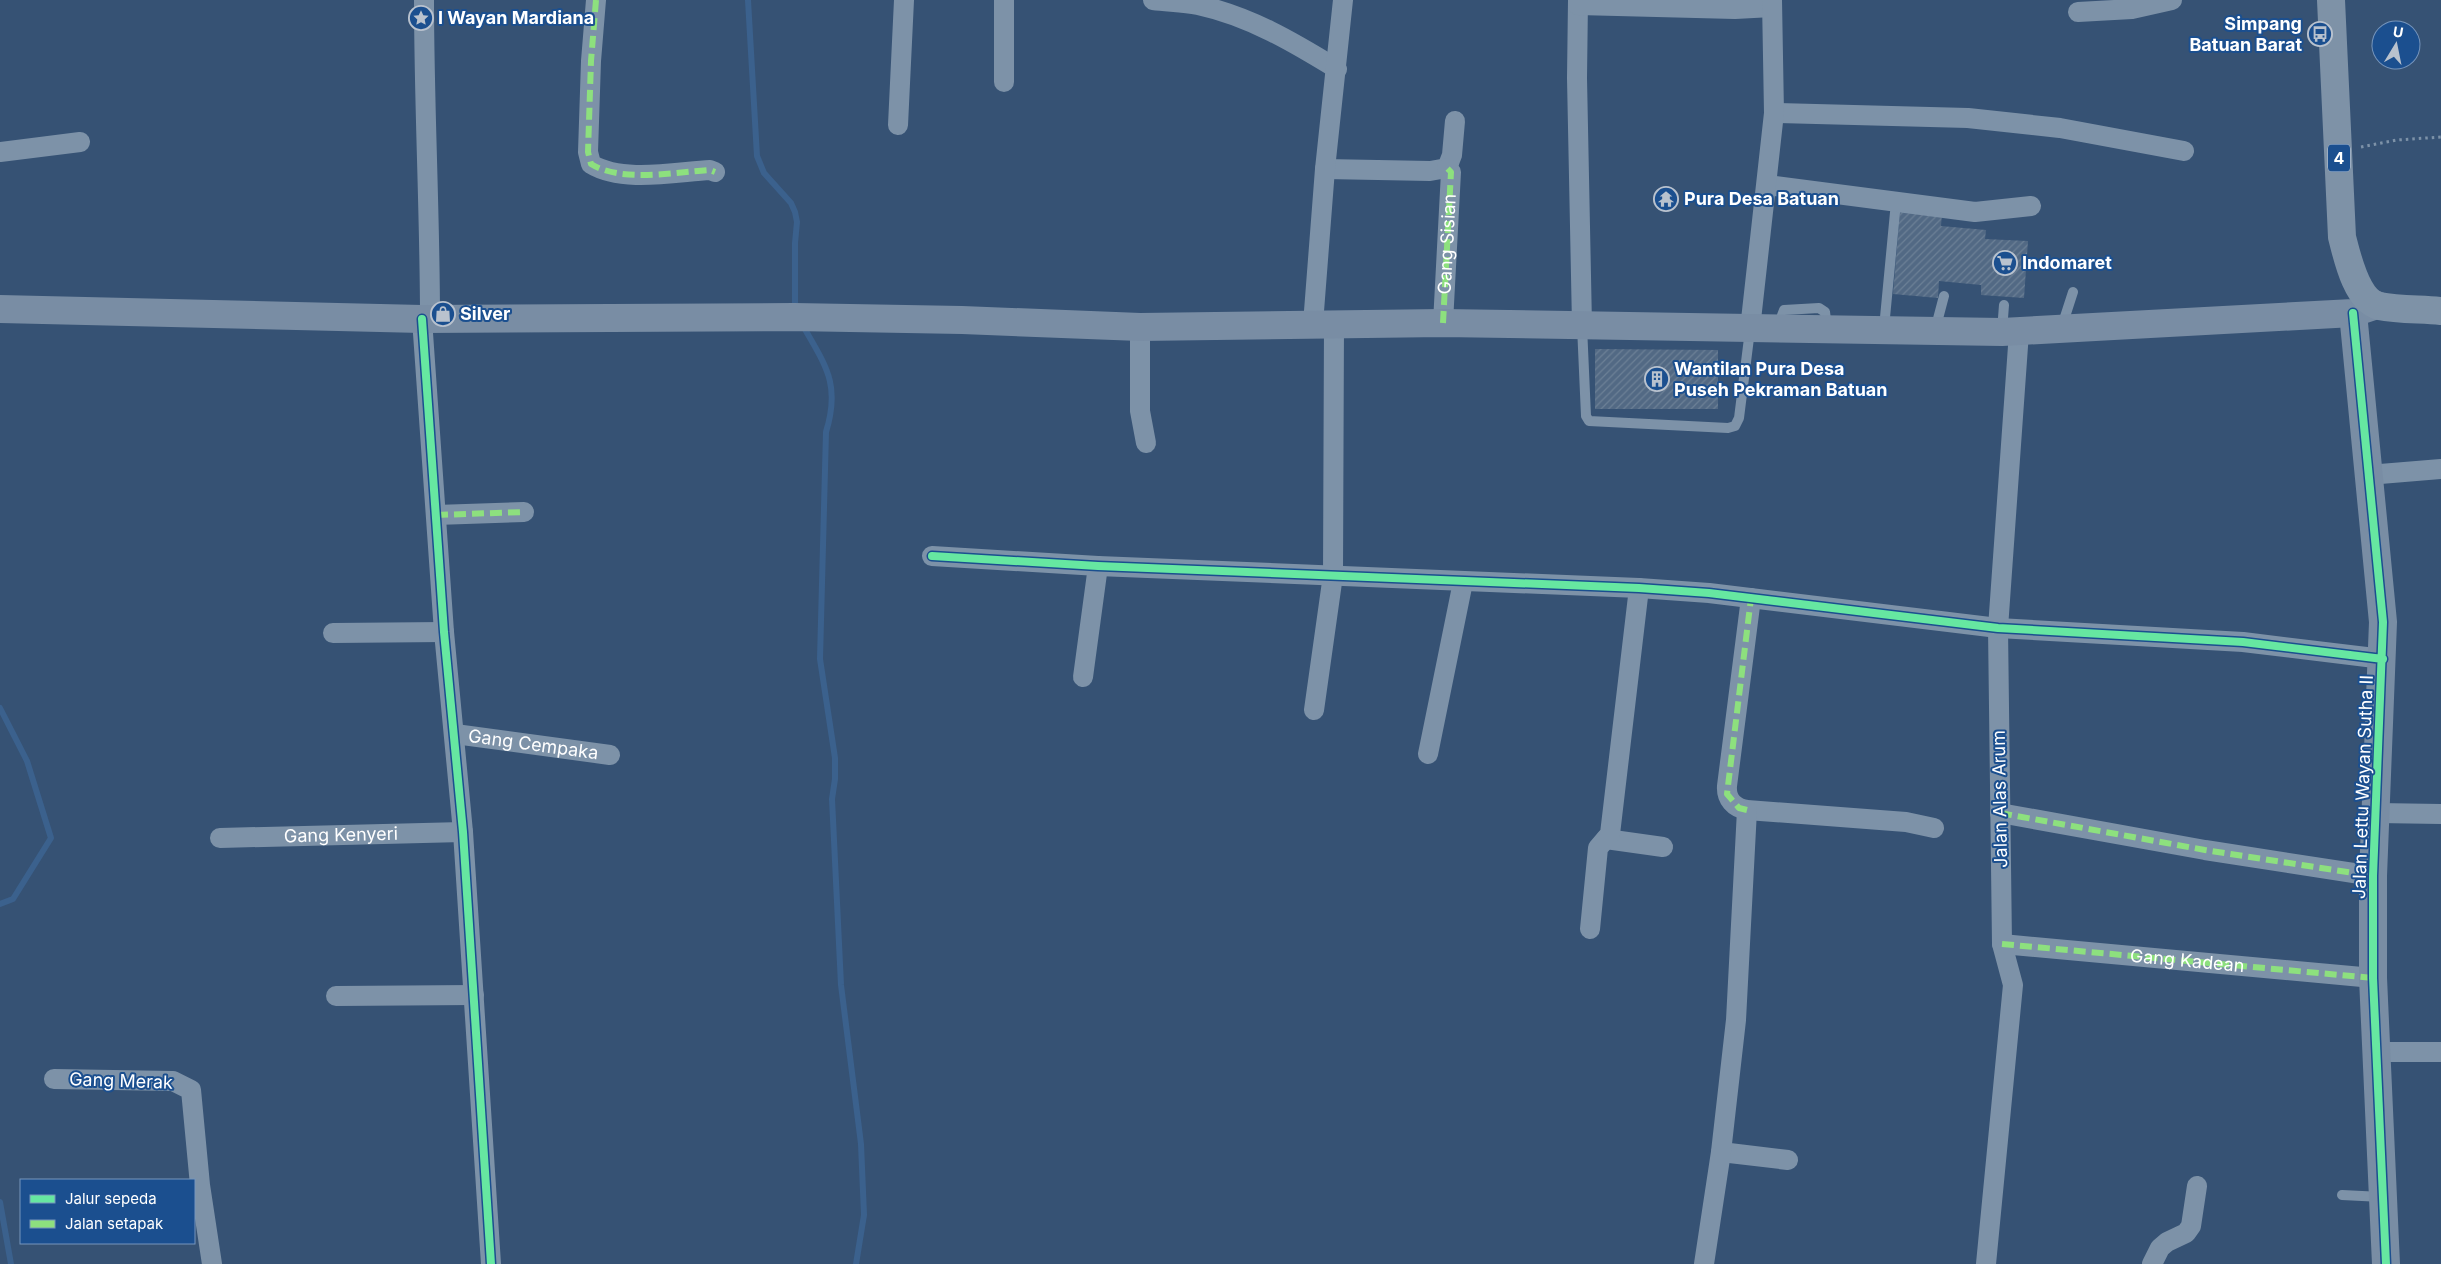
<svg xmlns="http://www.w3.org/2000/svg" width="2441" height="1264" font-family="Inter,sans-serif">
	<defs>
		<pattern id="building-hatch" width="6" height="6" patternUnits="userSpaceOnUse" patternTransform="scale(1.25)"><rect width="6" height="6" fill="#526984"/><path d="M-1 1l2-2M0 6l6-6M5 7l2-2" fill="none" stroke="#6c8096"/></pattern>
	</defs>
	<rect width="100%" height="100%" fill="#365274"/>
	<g fill="none" stroke-linecap="round" stroke-linejoin="round">
		<path stroke="#3b618d" stroke-width="6" d="M748,0L757,156L764,173L791,203L795,212L797,222L795,243V310
			M802,324C825,365 841,383 826,432L820,659L835,758V779L832,799L841,985L861,1144L864,1215L856,1264
			M0,708L27,761L51,838L13,899L0,904
			M0,1202L11,1264"/>
	</g>
	<path fill="url(#building-hatch)" d="M1900,211L1942,214L1941,226L1986,230L1985,239L2028,241L2024,298L1981,295V285L1939,281L1938,298L1893,294Z
		M1595,349L1718,350V409H1595Z"/>
	<g fill="none" stroke-linecap="round" stroke-linejoin="round">
		<path stroke="#7d92a8" stroke-width="3" stroke-dasharray="2.5 4" stroke-linecap="butt" d="M2361,147L2397,140L2441,137"/>
		<path stroke="#7d92a8" stroke-width="10" d="M1582,326L1586,416L1589,421L1728,428L1735,426L1739,418L1750,330
			M1778,326L1784,310L1819,308L1825,312L1827,327
			M2062,326L2073,292
			M1884,328L1896,202
			M1935,330L1944,296
			M2002,331L2004,305
			M2342,1195L2382,1197"/>
		<g stroke="#7d92a8" stroke-width="20">
			<path d="M424,0C424,106 430,213 430,319"/>
			<path d="M596,0L591,61L588,152L591,164C622,183 675,172 710,170L715,172"/>
			<path d="M1153,0C1168,2 1184,2 1198,5C1249,16 1293,42 1337,69"/>
			<path d="M1578,0L1577,78L1582,325"/>
			<path d="M1578,5L1735,9L1772,7"/>
			<path d="M2078,12L2132,9L2172,0"/>
			<path d="M1004,82V0"/>
			<path d="M1774,113L1968,118L2060,128L2184,151"/>
			<path d="M898,125L904,0"/>
			<path d="M0,152L80,142"/>
			<path d="M1325,169L1430,171L1447,168L1452,155L1455,121"/>
			<path d="M1767,185L1975,212L2031,206"/>
			<path d="M422,319L444,632L463,832L491,1264"/>
			<path id="s1" d="M1443,323L1451,172L1447,168"/>
			<path d="M1313,324L1325,169L1343,0"/>
			<path d="M1140,327V411L1146,443"/>
			<path d="M1750,329L1774,113L1772,0"/>
			<path d="M2368,475L2441,469"/>
			<path d="M436,515L524,512"/>
			<path d="M932,556L1098,566L1639,588L1709,593L1998,628L2243,642L2383,659"/>
			<path d="M1751,598L1727,786C1726,799 1734,808 1747,810L1906,822L1934,828"/>
			<path d="M333,633L444,632"/>
			<path d="M1083,677L1098,566"/>
			<path d="M1314,710L1333,575L1334,324"/>
			<path id="s2" d="M455,734L610,755"/>
			<path d="M1428,754L1463,582"/>
			<path d="M2000,813L2205,850L2373,876"/>
			<path d="M2377,813L2441,814"/>
			<path id="s3" d="M220,838L463,832"/>
			<path d="M1606,839L1663,847"/>
			<path d="M1590,929L1598,848L1610,834L1639,588"/>
			<path d="M2002,944L2373,978"/>
			<path d="M336,996L474,995"/>
			<path d="M2377,1052H2441"/>
			<path d="M54,1079L173,1081L191,1090L200,1185L212,1264"/>
			<path d="M1721,1152L1788,1160"/>
			<path d="M1704,1264L1721,1152L1736,1020L1747,810"/>
			<path d="M1986,1264L2013,985L2002,944L1998,628L2019,332"/>
			<path d="M2152,1264L2160,1248L2167,1242L2186,1233L2191,1226L2197,1186"/>
		</g>
		<path stroke="#798da4" stroke-width="28" d="M0,309L422,319L794,317L962,320L1140,327L1443,323L2002,332L2353,313L2377,305
			M2353,313L2383,622L2373,876V978L2386,1264"/>
		<path stroke="#7e92a7" stroke-width="28" d="M2331,0L2342,237C2347,256 2356,300 2379,306C2399,310 2421,309 2441,311"/>
		<g stroke="#8de07e" stroke-width="6" stroke-dasharray="12 6" stroke-linecap="butt">
			<path d="M596,0L591,61L588,152L591,164C622,183 675,172 710,170L715,172"/>
			<path d="M1443,323L1451,172L1447,168"/>
			<path d="M436,515L524,512"/>
			<path d="M1747,810L1739,808L1727,794L1751,598"/>
			<path d="M2000,813L2205,850L2373,876"/>
			<path id="s4" d="M2002,944L2373,978"/>
		</g>
		<defs>
			<path id="cycleway" d="M2353,313L2383,622L2373,876V978L2386,1264
				M422,319L444,632L463,832L491,1264
				M932,556L1098,566L1639,588L1709,593L1998,628L2243,642L2383,659"/>
		</defs>
		<use href="#cycleway" stroke="#1b4f8f" stroke-width="11"/>
		<use href="#cycleway" stroke="#66e7a1" stroke-width="8"/>
	</g>
	<defs>
		<symbol id="sight-ring" viewBox="-11 -11 22 22"><circle r="9.5" fill="#1b4f8f" stroke="#b9c2ce" stroke-width="1.5"/><path d="M0-6L1.8-2.2L6-1.7L2.9 1.2L3.7 5.4L0 3.3L-3.7 5.4L-2.9 1.2L-6-1.7L-1.8-2.2Z" fill="#b9c2ce"/></symbol>
		<symbol id="bus-ring" viewBox="-11 -11 22 22"><circle r="9.5" fill="#1b4f8f" stroke="#b9c2ce" stroke-width="1.5"/><path d="M-5-6H5V4H4V6H2V4H-2V6H-4V4H-5ZM-3.5-4V0h7V-4ZM-3.5 1.2v1.5H-2V1.2ZM2 1.2v1.5H3.5V1.2Z" fill="#b9c2ce"/></symbol>
		<symbol id="temple-ring" viewBox="-11 -11 22 22"><circle r="9.5" fill="#1b4f8f" stroke="#b9c2ce" stroke-width="1.5"/><path d="M0-6L5-2H3V0L6.5 2.5H4V6H1.5V3h-3V6H-4V2.5H-6.5L-3 0V-2H-5Z" fill="#b9c2ce"/></symbol>
		<symbol id="supermarket-ring" viewBox="-11 -11 22 22"><circle r="9.5" fill="#1b4f8f" stroke="#b9c2ce" stroke-width="1.5"/><path d="M-6-5.5h2.5l.6 2H6L4.5 2H-2.5L-4.4-4H-6ZM-1.5 3.2a1.3 1.3 0 1 0 .1 0ZM3 3.2a1.3 1.3 0 1 0 .1 0Z" fill="#b9c2ce"/></symbol>
		<symbol id="shop-ring" viewBox="-11 -11 22 22"><circle r="9.5" fill="#1b4f8f" stroke="#b9c2ce" stroke-width="1.5"/><path d="M-5-2.5h2.3a2.7 3.5 0 0 1 5.4 0H5L5.5 6h-11ZM-1.5-2.5h3a1.5 2.3 0 0 0-3 0Z" fill="#b9c2ce"/></symbol>
		<symbol id="building-ring" viewBox="-11 -11 22 22"><circle r="9.5" fill="#1b4f8f" stroke="#b9c2ce" stroke-width="1.5"/><path d="M-4-6H4V6H1V3H-1V6H-4ZM-2.5-4.3h1.7v1.8h-1.7ZM.8-4.3h1.7v1.8H.8ZM-2.5-1h1.7V.8h-1.7ZM.8-1h1.7V.8H.8Z" fill="#b9c2ce"/></symbol>
	</defs>
	<g fill-rule="evenodd">
		<use href="#sight-ring" x="407" y="4" width="28" height="28"/>
		<use href="#bus-ring" x="2306" y="20" width="28" height="28"/>
		<use href="#temple-ring" x="1652" y="185" width="28" height="28"/>
		<use href="#supermarket-ring" x="1991" y="249" width="28" height="28"/>
		<use href="#shop-ring" x="429" y="300" width="28" height="28"/>
		<use href="#building-ring" x="1643" y="365" width="28" height="28"/>
	</g>
	<g text-anchor="middle" stroke-width="4" stroke-linejoin="round" paint-order="stroke">
		<rect fill="#1b4f8f" stroke="#bbcadd" stroke-width="1" x="2328" y="144.5" width="22" height="27" rx="4"/>
		<g font-size="16" font-weight="bold" fill="#fff">
			<text x="2339" y="164">4</text>
		</g>
		<g font-size="18" font-weight="bold" fill="#fff" stroke="#1b4f8f" text-anchor="start">
			<text x="438" y="24">I Wayan Mardiana</text>
			<text x="2302" y="30" text-anchor="end">Simpang<tspan x="2302" dy="21">Batuan Barat</tspan></text>
			<text x="1684" y="205">Pura Desa Batuan</text>
			<text x="2022" y="269">Indomaret</text>
			<text x="460" y="320">Silver</text>
			<text x="1674" y="375">Wantilan Pura Desa<tspan x="1674" dy="21">Puseh Pekraman Batuan</tspan></text>
		</g>
		<g font-size="18" fill="#fff" stroke="#1b4f8f">
			<text dy="6" stroke="none"><textPath href="#s1" startOffset="79">Gang Sisian</textPath></text>
			<text dy="6" stroke="none"><textPath href="#s2" startOffset="79">Gang Cempaka</textPath></text>
			<text transform="translate(2363 787) rotate(-88)" y="6">Jalan Lettu Wayan Sutha II</text>
			<text transform="translate(2000 799) rotate(-91)" y="6">Jalan Alas Arum</text>
			<text dy="6" stroke="none"><textPath href="#s3" startOffset="121">Gang Kenyeri</textPath></text>
			<text dy="6" stroke="none"><textPath href="#s4" startOffset="186">Gang Kadean</textPath></text>
			<text transform="translate(121 1081) rotate(2)" y="6">Gang Merak</text>
		</g>
	</g>
	<rect x="20" y="1179" width="175" height="65" fill="#1b4f8f" stroke="#7695bc"/>
	<rect x="30" y="1195" width="25" height="8" fill="#66e7a1" stroke="#7695bc"/>
	<text x="65" y="1204" font-size="15" fill="#ffffff">Jalur sepeda</text>
	<rect x="30" y="1220" width="25" height="8" fill="#8de07e" stroke="#7695bc"/>
	<text x="65" y="1229" font-size="15" fill="#ffffff">Jalan setapak</text>
	<g transform="translate(2396 45) rotate(10)"><circle r="24" fill="#1b4f8f" stroke="#7695bc"/>
	<path d="M0-4L9 19L0 12L-9 19Z" fill="#b9c2ce"/>
	<text y="-8" font-size="14" font-weight="bold" text-anchor="middle" fill="#ffffff">U</text>
	</g>
</svg>
